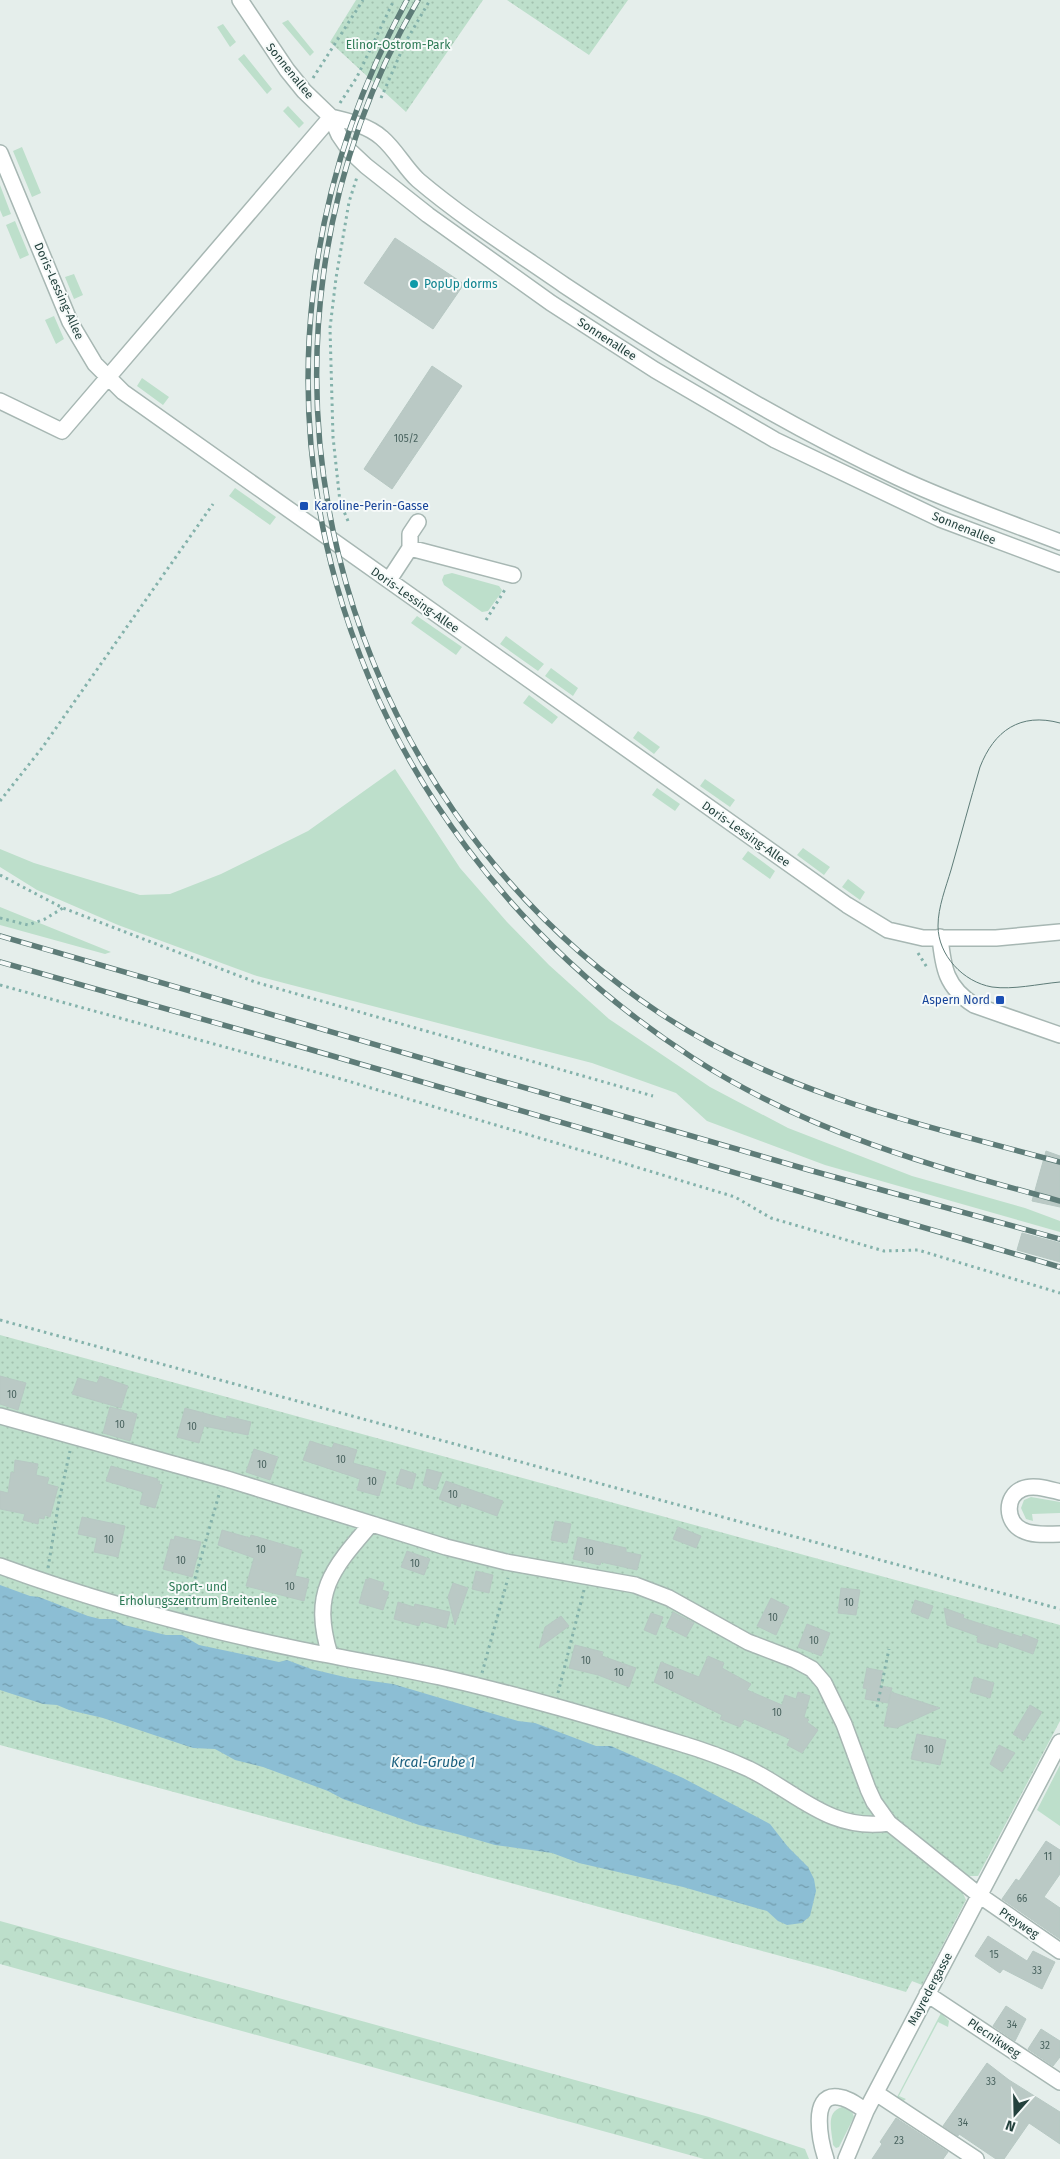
<svg xmlns="http://www.w3.org/2000/svg" width="1060" height="2159" font-family="'Fira Sans',sans-serif">
	<defs>
		<pattern id="forest-crowns" width="20" height="18" patternUnits="userSpaceOnUse" patternTransform="scale(1.25)"><rect width="20" height="18" fill="#bddfcb"/><path d="M2 6a3 3 0 1 1 6 0M12 15a3 3 0 1 1 6 0" fill="none" stroke="#a2c1af"/></pattern>
		<pattern id="park-dots" width="8" height="8" patternUnits="userSpaceOnUse" patternTransform="scale(1.25)"><rect width="8" height="8" fill="#bddfcb"/><path d="M2 2h.1M6 6h.1" fill="none" stroke="#a2c1af" stroke-width="1.8" stroke-linecap="round"/></pattern>
		<pattern id="water-ripples" width="26" height="14" patternUnits="userSpaceOnUse" patternTransform="scale(1.25)"><rect width="26" height="14" fill="#8cbed4"/><path d="M2 4q2-2 4 0t4 0M15 11q2-2 4 0t4 0" fill="none" stroke="#729cad"/></pattern>
	</defs>
	<rect width="100%" height="100%" fill="#e5eeeb"/>
	<path fill="#bddfcb" d="M288,20L314,52L310,56L282,23Z
		M223,24L236,42L230,47L217,27Z
		M244,54L272,89L267,94L238,59Z
		M288,106L304,123L299,128L283,111Z
		M22,147L41,193L32,197L13,151Z
		M0,185L11,214L3,217L0,210Z
		M15,221L29,255L20,259L6,225Z
		M74,274L83,295L74,299L65,277Z
		M54,316L64,339L56,344L45,320Z
		M142,378L169,397L163,405L137,386Z
		M235,488L276,517L270,525L229,496Z
		M452,573L499,586L502,590L501,593L488,611L482,612L444,585L442,580L444,575Z
		M417,616L462,647L456,655L411,623Z
		M506,636L544,664L538,671L500,644Z
		M551,668L578,688L573,696L545,676Z
		M529,695L558,717L552,724L523,703Z
		M638,731L660,747L654,754L633,738Z
		M395,769L460,868L507,922L549,965L609,1019L710,1087L788,1128L912,1176L1025,1208L1060,1221V1232L825,1165L707,1121L676,1093L592,1063L257,976L118,925L37,890L0,867V849L34,863L140,895L170,894L221,874L308,831Z
		M705,779L735,800L730,807L700,786Z
		M657,788L680,804L675,811L652,795Z
		M803,848L830,867L824,875L797,855Z
		M748,851L775,871L770,879L742,859Z
		M848,879L865,892L860,900L842,887Z
		M0,907L111,952L105,954L0,925Z
		M1031,1497L1060,1502V1513L1032,1514L1033,1521L1026,1519L1021,1508L1024,1500Z
		M1060,1765V1826L1037,1810Z
		M941,2013L949,2021L948,2027L938,2022L899,2096L906,2099L902,2102L896,2099Z
		M842,2107L852,2111L854,2117L839,2147L836,2148L833,2145C832,2131 825,2112 842,2107Z"/>
	<path fill="url(#forest-crowns)" d="M0,1921L709,2117L805,2149L809,2159H704L0,1964Z"/>
	<path fill="url(#park-dots)" d="M356,0H483L406,112L330,42Z
		M507,0H628L589,55Z
		M0,1335L1060,1625V1721L978,1876H970L961,1889L966,1900L922,1985L912,1981L906,1992L829,1969L0,1745Z"/>
	<path fill="url(#water-ripples)" d="M0,1585L30,1596L39,1597L88,1616L100,1619H115L124,1625L166,1635H182L199,1645L279,1662L287,1660L311,1669L349,1678L393,1684L518,1721L535,1723L596,1746H611L683,1778L770,1824L788,1847L808,1867L814,1879L816,1891L810,1916L802,1923L787,1925L778,1921L767,1911L683,1887L579,1863L552,1853L495,1845L457,1834L419,1825L343,1799L328,1791L263,1767L235,1760L215,1749L193,1748L103,1718L69,1710L57,1705L43,1704L0,1690Z"/>
	<path fill="#bac9c5" stroke="#b7c8c3" d="M395,238L464,284L433,329L364,283Z
		M432,366L462,386L392,489L364,469Z
		M1046,1151L1060,1156V1207L1032,1201Z
		M1022,1233L1060,1243V1262L1017,1250Z
		M0,1376L26,1383L18,1410L0,1404Z
		M100,1376L128,1386L121,1408L72,1394L78,1378L97,1383Z
		M110,1407L137,1414L130,1441L103,1433Z
		M185,1408L226,1419L227,1416L251,1422L248,1435L204,1426L199,1443L177,1437Z
		M310,1441L332,1448L334,1443L357,1450L353,1463L386,1472L379,1496L357,1490L360,1479L303,1460Z
		M254,1449L278,1457L270,1480L246,1472Z
		M15,1460L38,1464L36,1475L49,1478L47,1484L58,1487L50,1517L45,1515L44,1519L39,1518L38,1524L23,1520L25,1514L0,1509V1491L8,1493L11,1472L14,1473Z
		M111,1466L158,1479L157,1481H160L159,1484L162,1485L155,1508L140,1504L143,1492L106,1481Z
		M401,1469L416,1474L412,1489L396,1484Z
		M427,1469L442,1473L436,1490L423,1485Z
		M446,1481L503,1501L497,1516L461,1503L460,1507L439,1499Z
		M82,1517L125,1526L118,1557L94,1552L97,1538L78,1534Z
		M555,1521L571,1524L567,1543L551,1540Z
		M678,1527L701,1536L696,1548L673,1539Z
		M222,1530L250,1538L251,1535L302,1550L295,1576L309,1579L304,1601L246,1586L254,1558L218,1545Z
		M175,1536L201,1542L192,1577L163,1569L171,1539L174,1540Z
		M578,1537L626,1548V1552L641,1555L637,1570L601,1562L600,1565L573,1559Z
		M407,1551L430,1559L424,1575L401,1567Z
		M476,1571L493,1575L489,1593L472,1589Z
		M369,1578L384,1583L382,1590L389,1592L383,1610L359,1603L366,1579L368,1580Z
		M453,1583L468,1588L455,1625L448,1597Z
		M841,1588L860,1590L856,1615L838,1613Z
		M771,1598L789,1607L776,1635L757,1626Z
		M915,1600L933,1606L928,1619L911,1612Z
		M398,1602L414,1607L415,1604L450,1612L446,1628L421,1621L419,1626L394,1619Z
		M944,1608L964,1615L963,1618L1022,1637L1023,1634L1038,1640L1033,1654L999,1642L997,1648L977,1642L978,1636L947,1625Z
		M673,1612L694,1623L686,1637L666,1627Z
		M651,1613L663,1617L656,1635L644,1630Z
		M561,1616L569,1626L539,1648L545,1627Z
		M807,1624L830,1633L821,1656L798,1647Z
		M575,1645L603,1652L602,1656L636,1668L629,1687L598,1675L569,1668Z
		M708,1656L724,1663L722,1668L751,1684L747,1690L782,1705L785,1695L796,1699L798,1692L810,1696L804,1717L809,1720L807,1722L818,1730L802,1753L787,1745L790,1739L744,1719L740,1727L720,1719L722,1715L654,1682L661,1662L699,1677Z
		M867,1668L883,1671L880,1686L892,1688L888,1703L865,1699L867,1689L863,1688Z
		M974,1677L994,1683L990,1698L970,1692Z
		M891,1692L940,1708L896,1728L884,1726Z
		M1030,1705L1042,1712L1024,1741L1013,1734Z
		M917,1734L946,1740L940,1765L911,1759Z
		M999,1745L1015,1753L1002,1772L990,1764Z
		M1046,1841L1060,1850V1874L1044,1897L1060,1908V1939L1002,1899L1016,1879L1019,1881Z
		M988,1936L1027,1961L1033,1951L1055,1962L1042,1989L1003,1969L1000,1973L975,1956Z
		M1006,2006L1026,2019L1015,2041L993,2026Z
		M1041,2029L1060,2041V2057L1053,2066L1028,2049Z
		M987,2063L1009,2080L1060,2112V2144L1029,2123L1004,2159H996L959,2134L958,2136L943,2126Z
		M896,2118L948,2152L943,2159H872L882,2144L880,2142Z"/>
	<g fill="none" stroke-linecap="round" stroke-linejoin="round">
		<defs>
			<path id="minor" d="M240,0L287,70L304,91L331,117L339,135L350,151L366,166L428,215L551,303L655,370L775,440L940,519L1060,564
				M331,117C348,121 369,126 382,138C396,150 405,168 418,180C464,219 515,251 564,285C671,356 781,423 897,477C950,502 1005,521 1060,542
				M0,153L70,322L95,364L123,392L847,905L888,930L923,938H996L1060,932
				M0,401L62,431L331,117
				M410,548L513,575
				M389,580L410,548V534L418,522
				M940,937C943,968 946,987 974,1005L1060,1035
				M0,1416L227,1479L446,1547L506,1562L635,1585L669,1598L748,1642L795,1660L812,1669L824,1683L844,1724L868,1789L874,1802L889,1823L979,1895L1060,1951
				M1060,1492C1048,1489 1033,1484 1022,1489C1004,1497 1006,1522 1022,1530C1033,1536 1048,1534 1060,1534
				M0,1566C98,1602 200,1629 302,1650C348,1659 394,1667 440,1677C520,1695 600,1719 679,1743C703,1750 727,1759 749,1769C798,1793 830,1832 889,1823
				M330,1655C311,1593 331,1570 371,1524
				M927,1994L1060,2082
				M876,2093L976,2159
				M826,2159C821,2144 809,2093 838,2097C849,2098 858,2106 866,2111
				M846,2159L866,2111L1060,1742"/>
		</defs>
		<use href="#minor" stroke="#a7b7b3" stroke-width="18"/>
		<path stroke="#84b2ab" stroke-width="3" stroke-dasharray="2.5 4" stroke-linecap="butt" d="M313,78L363,0
			M381,98L405,43L430,0
			M340,103L357,77L394,0
			M348,521L340,502L333,437L330,328L336,278L349,202L357,177
			M486,620L506,588
			M0,801L42,748L213,504
			M0,875L63,908L255,982L653,1096
			M0,918L28,925L45,919L63,908
			M918,953L928,969
			M0,985L341,1079L590,1153L735,1197L771,1218L884,1251L918,1250L1060,1293
			M0,1320L1060,1609
			M48,1568L59,1501L70,1451
			M186,1610L220,1491
			M482,1673L508,1578
			M558,1693L584,1590
			M877,1707L889,1649"/>
		<use href="#minor" stroke="#fff" stroke-width="15"/>
		<path stroke="#5e7c78" stroke-width="1" d="M1060,723C1020,712 994,731 980,767C970,801 961,835 951,870C946,887 938,907 938,926C938,955 963,982 992,987C1013,990 1038,984 1060,982"/>
		<defs>
			<path id="rail" d="M407,0C198,382 333,825 693,1058C807,1132 931,1166 1060,1201
				M418,0C215,348 328,793 661,1014C781,1094 923,1125 1060,1162
				M0,936L809,1170L1060,1239
				M0,962L312,1050L1060,1267"/>
		</defs>
		<use href="#rail" stroke="#5e7c78" stroke-width="5.5"/>
		<use href="#rail" stroke="#f6faf9" stroke-width="4" stroke-dasharray="11" stroke-linecap="butt"/>
	</g>
	<circle fill="#0f9aa8" stroke="#f6faf9" stroke-width="2" cx="414" cy="284" r="5"/>
	<g fill="#1a4fb4" stroke="#f6faf9" stroke-width="2">
		<rect x="299" y="501" width="10" height="10" rx="2.5"/>
		<rect x="995" y="995" width="10" height="10" rx="2.5"/>
	</g>
	<g text-anchor="middle" stroke-width="4" stroke-linejoin="round" paint-order="stroke">
		<g font-size="10" fill="#49635f">
			<text x="406" y="442">105/2</text>
			<text x="12" y="1398">10</text>
			<text x="120" y="1428">10</text>
			<text x="192" y="1430">10</text>
			<text x="341" y="1463">10</text>
			<text x="262" y="1468">10</text>
			<text x="372" y="1485">10</text>
			<text x="453" y="1498">10</text>
			<text x="109" y="1543">10</text>
			<text x="261" y="1553">10</text>
			<text x="589" y="1555">10</text>
			<text x="181" y="1564">10</text>
			<text x="415" y="1567">10</text>
			<text x="290" y="1590">10</text>
			<text x="849" y="1606">10</text>
			<text x="773" y="1621">10</text>
			<text x="814" y="1644">10</text>
			<text x="586" y="1664">10</text>
			<text x="619" y="1676">10</text>
			<text x="669" y="1679">10</text>
			<text x="777" y="1716">10</text>
			<text x="929" y="1753">10</text>
			<text x="1048" y="1860">11</text>
			<text x="1022" y="1902">66</text>
			<text x="994" y="1958">15</text>
			<text x="1037" y="1974">33</text>
			<text x="1012" y="2028">34</text>
			<text x="1045" y="2049">32</text>
			<text x="991" y="2085">33</text>
			<text x="963" y="2126">34</text>
			<text x="899" y="2144">23</text>
		</g>
		<g font-size="12" fill="#2c7955" stroke="#f6faf9">
			<text x="398" y="49">Elinor-Ostrom-Park</text>
			<text x="198" y="1591">Sport- und<tspan x="198" dy="14">Erholungszentrum Breitenlee</tspan></text>
		</g>
		<g font-size="12" fill="#23413d" stroke="#f6faf9">
			<text transform="translate(290 71) rotate(51)" y="4">Sonnenallee</text>
			<text transform="translate(59 291) rotate(66)" y="4">Doris-Lessing-Allee</text>
			<text transform="translate(607 339) rotate(33)" y="4">Sonnenallee</text>
			<text transform="translate(964 528) rotate(22)" y="4">Sonnenallee</text>
			<text transform="translate(415 600) rotate(35)" y="4">Doris-Lessing-Allee</text>
			<text transform="translate(746 834) rotate(35)" y="4">Doris-Lessing-Allee</text>
			<text transform="translate(1019 1923) rotate(34)" y="4">Preyweg</text>
			<text transform="translate(930 1989) rotate(-62)" y="4">Mayredergasse</text>
			<text transform="translate(994 2038) rotate(34)" y="4">Plecnikweg</text>
		</g>
		<g font-size="12" fill="#0d838f" stroke="#f6faf9" text-anchor="start">
			<text x="424" y="288">PopUp dorms</text>
		</g>
		<g font-size="12" fill="#164399" stroke="#f6faf9" text-anchor="start">
			<text x="314" y="510">Karoline-Perin-Gasse</text>
			<text x="990" y="1004" text-anchor="end">Aspern Nord</text>
		</g>
		<g font-size="14" font-style="italic" fill="#1b607f" stroke="#f6faf9">
			<text x="433" y="1767">Krcal-Grube 1</text>
		</g>
	</g>
	<g transform="translate(1015 2114) rotate(200)" stroke="#f6faf9" stroke-width="4" paint-order="stroke">
	<path d="M0-4L9 19L0 12L-9 19Z" fill="#23413d"/>
	<text y="-8" font-size="14" font-weight="bold" text-anchor="middle" fill="#23413d">N</text>
	</g>
</svg>
